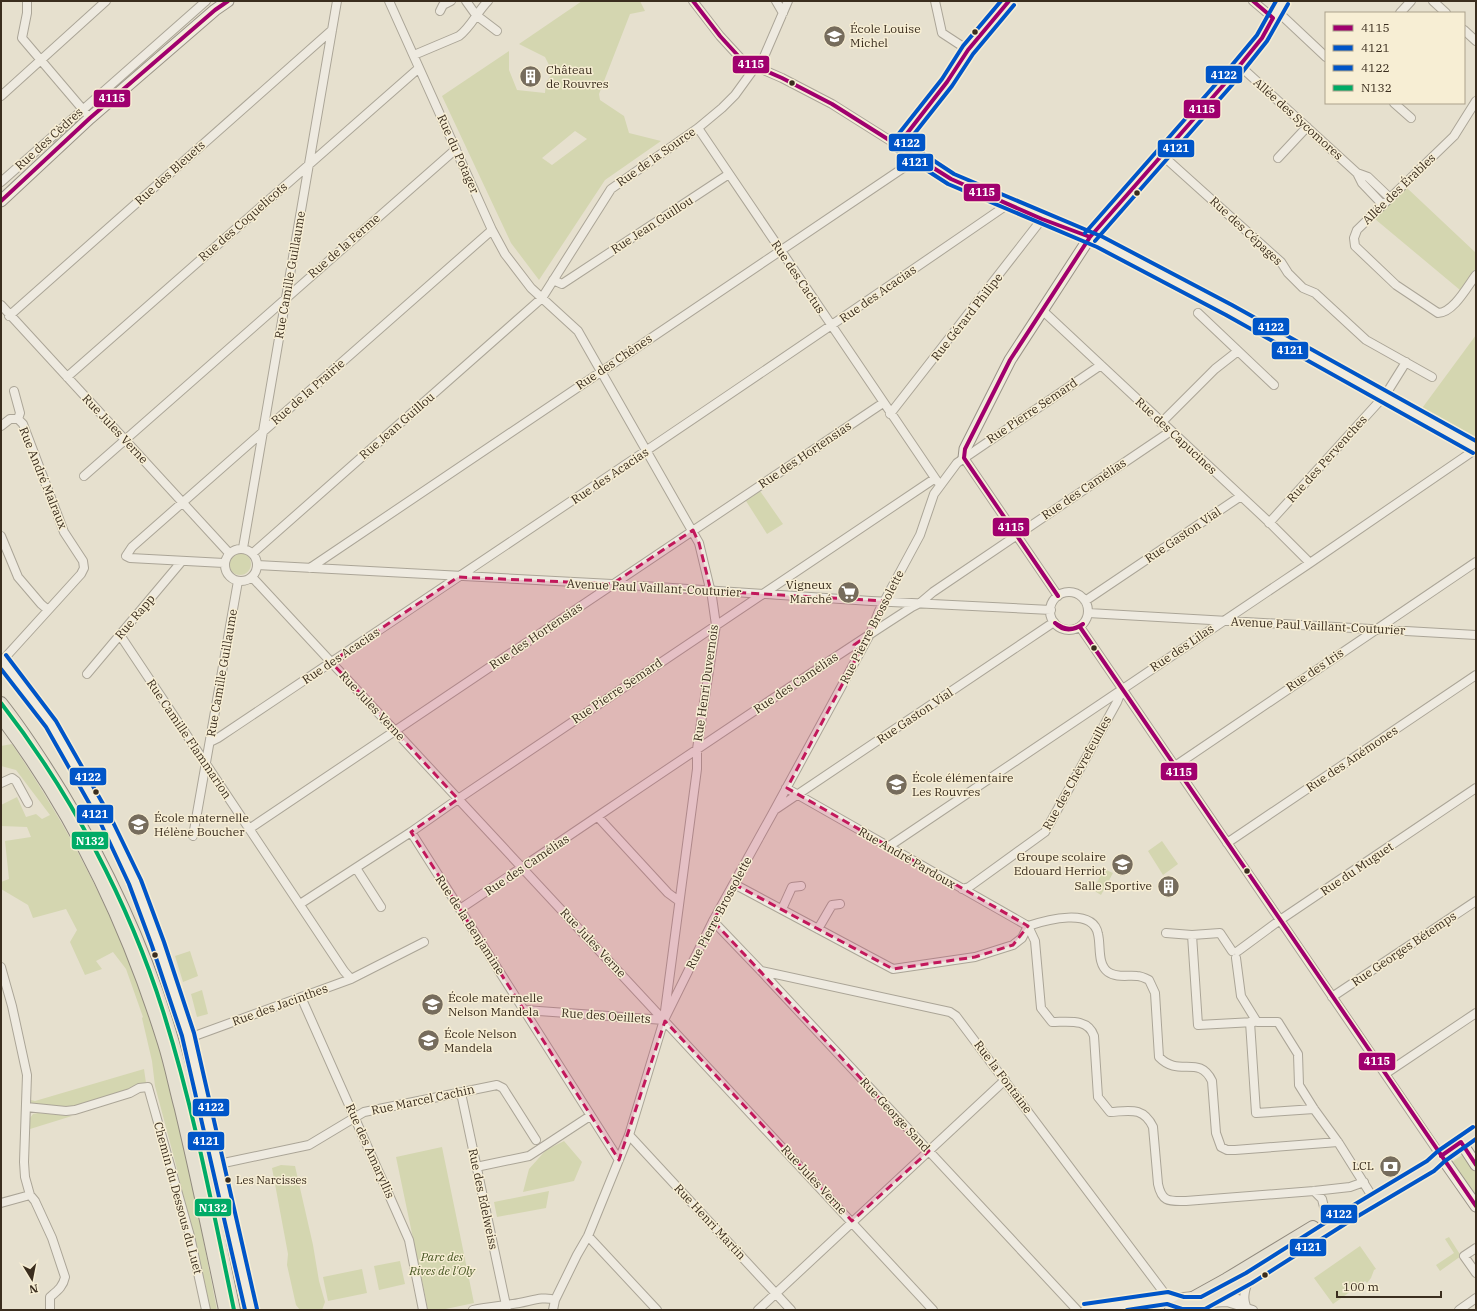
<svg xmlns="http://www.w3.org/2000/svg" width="1477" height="1311" font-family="'IBM Plex Serif',serif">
	<rect width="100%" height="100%" fill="#e6e0ce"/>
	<path fill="#d4d6b0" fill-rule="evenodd" d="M582,1H640L645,11L630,14L599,94L600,100L624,116L629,133L661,141L605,180L539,280L511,243L442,96L509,51V70L517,90L545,93L546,82L553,73L545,57L519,44ZM575,131L587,139L552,165L542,158Z
		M1407,188L1476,253V268L1460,290L1375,219Z
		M1476,335V440L1420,411Z
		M760,491L783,524L767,534L746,501Z
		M229 564a11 11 0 1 1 22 0a11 11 0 1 1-22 0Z
		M12,744C75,837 123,932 157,1039C184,1127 199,1220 217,1310H209L176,1165L155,1086L152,1061L142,1018L143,1017L126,969L113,952L96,961L102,969L85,975L70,942L77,930L66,909L33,918L28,905L1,889V882L9,879L5,841L31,837L27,827L1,826V805L17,797L26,817L36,814L42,819L50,815L16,770L1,766V746Z
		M1162,841L1178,864L1163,875L1148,851Z
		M1104,869L1113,873L1101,895L1093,890Z
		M190,951L198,976L183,982L175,956Z
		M202,990L208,1014L197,1017L191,994Z
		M144,1069L146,1083L137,1085L126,1090L71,1108L31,1103V1100L35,1101Z
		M38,1113L72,1116L30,1129V1118L33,1114Z
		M564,1141L582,1162L574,1181L523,1192L529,1169L546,1150Z
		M442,1147L474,1303L441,1310H428L396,1157Z
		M1462,1155L1476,1173V1198L1453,1166L1452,1162Z
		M281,1165L295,1166L313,1245L319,1281L325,1302L322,1310H300L296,1305L287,1265L288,1254L272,1168Z
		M549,1191L546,1208L497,1217L494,1202Z
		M1449,1237L1461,1256L1440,1271L1436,1265L1454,1253L1445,1239Z
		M1360,1246L1376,1269L1374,1270L1371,1278L1367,1283L1365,1281L1333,1304L1314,1278Z
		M400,1261L405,1284L379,1290L374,1266Z
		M362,1269L367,1293L328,1301L323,1277Z"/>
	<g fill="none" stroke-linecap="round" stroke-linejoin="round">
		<defs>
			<path id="street" d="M27,1V13L22,38L85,112
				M389,1L492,230L505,254L531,288L578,331L699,543L712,597L716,625L697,749V769L665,1011
				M466,1L476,15L497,31
				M693,1L720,36L743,61L782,78L832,104L951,179L1100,242L1229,310L1476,448
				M776,1L783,13
				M935,1L942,33L968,50
				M1253,1L1273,18
				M1433,1L1446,13
				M440,11L443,5L451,1
				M1277,11L1326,57
				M1400,13L1411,1
				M1464,30L1476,41
				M414,55L459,36C471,27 477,12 488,1
				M1240,66L1357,173L1362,183L1383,205
				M1,96L106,1
				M1476,101L1454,136L1357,230L1354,238L1355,246L1396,285L1438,313C1453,313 1467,287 1476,275
				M1394,103L1411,118
				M698,128L937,481
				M898,145L947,82L968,50L978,39L1009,1
				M1162,155L1281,262L1288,273L1303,288L1315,293L1366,340L1432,377
				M1278,158L1307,127
				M1357,173L1368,177L1390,198
				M1,182L206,1
				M553,280L562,284L729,174
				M1,305L229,553
				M1042,310L1271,524L1310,563
				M1198,313L1274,385
				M9,316L332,30
				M67,377L419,68
				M14,391L20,413L18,419
				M890,414L1042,219
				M1161,423L1215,369L1238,351
				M1,426L10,419H18L23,424L64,532L83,561L84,568L81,574L2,661
				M964,458L1058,596
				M84,476L456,149
				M1269,523L1386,394L1406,362
				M1,536L18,577L41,604L48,610
				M243,548L337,1
				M225 565a16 16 0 1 1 32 0a16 16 0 1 1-32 0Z
				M253,553L542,298L611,189L698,128L722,108L735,95L756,66L763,59L788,1
				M224,563L130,558L126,556L132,547L492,230
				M257,565L612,584L871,601L1051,610
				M310,568L918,158
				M252,577L933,1310
				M1050 611a19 19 0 1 1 38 0a19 19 0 1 1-38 0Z
				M1085,601L1241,496
				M1088,613L1476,635
				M1080,627L1441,1156
				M120,635L344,971L351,979L189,1038
				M1,659L29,694L51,724L106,821L135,882L158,944L188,1034L251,1310
				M87,674L182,561
				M210,742L218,738C481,562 744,386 1004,207L1007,204
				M1175,766L1476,562
				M1,783L12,778L16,781L28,803
				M786,788L1028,926
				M776,809L1054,622
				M598,817L668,893L679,901
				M249,829L883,403
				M411,832L619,1160
				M193,836L238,581
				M1227,843L1476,675
				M888,847L1310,563L1476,449
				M356,868L381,907
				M734,884L893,969L975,957L1013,945L1022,938L1028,926
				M962,889L969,887L1045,832L1117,702L1122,689
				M300,904L411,832L458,799L934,479
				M460,909C611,808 760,705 912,607L920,603L933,592L1171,431
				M782,909L792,887L801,886
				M713,921L761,971L1077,1310
				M1028,926L1035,941L1041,1008L1052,1022C1068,1022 1088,1018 1094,1036L1098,1097L1110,1112C1129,1111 1143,1106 1153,1127L1158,1184C1162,1203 1170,1201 1186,1201L1314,1191L1350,1187L1364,1182
				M1028,926C1046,920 1093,907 1098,934C1101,946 1097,964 1108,972C1116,978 1128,975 1137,976C1141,976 1145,978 1149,980L1155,993L1159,1057C1179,1078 1199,1054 1212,1081L1216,1133L1221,1147L1227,1150H1235L1338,1142
				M818,929L832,905L840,904
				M1166,933L1192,935L1220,933L1232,951
				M1192,935L1198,1025L1254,1022
				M1238,951L1280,920L1476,788
				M1236,958L1241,996L1257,1022H1278L1298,1054L1299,1085L1314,1109L1338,1142L1370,1193
				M1,967L12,1006L27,1075L24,1162L25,1177L30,1195L35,1201L52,1238L65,1277C63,1287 57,1291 50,1297V1310
				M761,971L950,1012L956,1016L1168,1298
				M351,979L424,942
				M301,997L409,1240L423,1310
				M1332,997L1476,901
				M525,1010L664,1020
				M1250,1022L1256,1113L1314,1109
				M1385,1074L1476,1013
				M461,1093L507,1310
				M26,1107L66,1111L75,1110L130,1093L139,1088L148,1087L190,1236L206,1310
				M629,1135L791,1310
				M219,1164L309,1145L364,1112L497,1085L503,1088L536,1140
				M476,1167L529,1156L590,1116
				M1314,1191L1322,1199L1327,1219
				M1,1203L30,1195
				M588,1236L657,1310
				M1476,1248L1464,1256L1476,1273
				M1222,1291L1244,1302
				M1207,1303L1227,1302L1253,1310
				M1246,1306C1242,1297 1246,1287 1249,1278
				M473,1310C486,1307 499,1306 513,1304C527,1303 542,1295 555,1300
				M553,1310L555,1300L577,1255L588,1236L629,1135L664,1020L713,921L775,809L870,634L879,611L920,535L934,494L957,463L1101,365
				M758,1310L1005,1080
				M1085,1310L1192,1296
				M1459,1310L1476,1298"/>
			<path id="secondary" d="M1,201L90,118L215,10L228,1
				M964,458L965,449L1010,360L1090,237L1227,81L1262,38L1283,1
				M1461,1142L1476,1165
				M1441,1156L1476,1206"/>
			<path id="primary" d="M1,703C24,732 43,762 62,793C109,871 148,955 173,1043C198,1131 215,1221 234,1310
				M1,717C75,815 128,927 164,1043C171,1065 175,1087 181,1109C197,1176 211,1243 225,1310
				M1171,1310L1227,1279L1313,1227
				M1190,1310L1249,1278L1350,1214L1431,1166L1441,1156L1476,1132"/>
		</defs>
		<use href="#street" stroke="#aba597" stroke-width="10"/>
		<use href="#secondary" stroke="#9b9487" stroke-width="13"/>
		<use href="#primary" stroke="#918a7e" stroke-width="14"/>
		<use href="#street" stroke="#eeeae0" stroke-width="8"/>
		<use href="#secondary" stroke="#eeeae0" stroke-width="11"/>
		<use href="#primary" stroke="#e5e0d1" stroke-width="12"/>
		<defs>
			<path id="bus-1" d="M693,1L720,36L743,61L782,78L832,104L951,179L1042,219L1090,237
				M898,145L947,82L968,50L1009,1
				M1,201L90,118L215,10L228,1
				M964,458L965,449L1010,360L1090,237L1227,81L1262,38L1273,18L1253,1
				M964,458L1058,596
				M1055,623C1065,630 1073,631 1083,624
				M1055,623C1063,632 1074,631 1083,624
				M1080,627L1476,1206
				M1441,1156L1461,1142L1476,1165"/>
			<path id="bus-2" d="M1001,1L963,46L942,79L893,141L892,145L894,149L948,184L1097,247L1226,315L1473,453
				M1095,241L1232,85L1267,41L1288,4
				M1,669L46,727L101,824L129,884L152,946L182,1036L245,1310
				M1127,1310L1167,1304L1182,1309H1205L1252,1283L1353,1219L1434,1171L1445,1161L1476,1139"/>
			<path id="bus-3" d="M1014,5L973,54L952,86L907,143L954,174L1103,237L1232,305L1476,441
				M1085,233L1222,77L1257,35L1276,1
				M6,655L56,721L111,818L141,880L164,942L194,1033L257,1309
				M1084,1304L1168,1292L1184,1297H1201L1246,1273L1347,1209L1427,1161L1438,1151L1473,1127"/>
			<path id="bus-4" d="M1,703C71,793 129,903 163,1011C194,1109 213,1210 234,1310"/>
		</defs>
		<use href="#bus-1" stroke="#f7eed4" stroke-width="7"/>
		<use href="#bus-2" stroke="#f7eed4" stroke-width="7"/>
		<use href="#bus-3" stroke="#f7eed4" stroke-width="7"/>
		<use href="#bus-4" stroke="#f7eed4" stroke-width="7"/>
		<use href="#bus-1" stroke="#a0006e" stroke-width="4"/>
		<use href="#bus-2" stroke="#0055c8" stroke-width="4"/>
		<use href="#bus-3" stroke="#0055c8" stroke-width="4"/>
		<use href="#bus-4" stroke="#00ab66" stroke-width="4"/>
	</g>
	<path fill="#c2185b" fill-opacity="0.2" stroke="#c2185b" stroke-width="3" stroke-dasharray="8 5" stroke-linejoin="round" d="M693,530L699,543L711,591L885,601L870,634L854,645L859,653L787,788L1028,926L1013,945L975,957L893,969L734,884L713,921L929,1151L852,1221L665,1021L619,1160L411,832L458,799L331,662L458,577L612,584Z"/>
	<defs>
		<symbol id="school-disc" viewBox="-11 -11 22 22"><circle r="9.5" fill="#766c5c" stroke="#f7eed4"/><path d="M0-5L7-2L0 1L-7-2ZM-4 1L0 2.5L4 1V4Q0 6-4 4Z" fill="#fff"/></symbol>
		<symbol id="building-disc" viewBox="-11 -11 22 22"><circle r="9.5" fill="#766c5c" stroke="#f7eed4"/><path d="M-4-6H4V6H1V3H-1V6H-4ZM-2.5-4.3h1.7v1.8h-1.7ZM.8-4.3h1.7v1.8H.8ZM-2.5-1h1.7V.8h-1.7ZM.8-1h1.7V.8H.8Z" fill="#fff"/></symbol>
		<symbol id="supermarket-disc" viewBox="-11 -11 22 22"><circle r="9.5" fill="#766c5c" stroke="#f7eed4"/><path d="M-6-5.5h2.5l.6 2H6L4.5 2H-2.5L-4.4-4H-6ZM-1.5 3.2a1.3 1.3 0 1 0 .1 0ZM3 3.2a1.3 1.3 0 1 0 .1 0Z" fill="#fff"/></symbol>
		<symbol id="bank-disc" viewBox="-11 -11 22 22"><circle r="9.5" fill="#766c5c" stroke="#f7eed4"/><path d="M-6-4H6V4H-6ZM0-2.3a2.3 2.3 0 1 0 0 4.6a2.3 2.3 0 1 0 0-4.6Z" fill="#fff"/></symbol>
	</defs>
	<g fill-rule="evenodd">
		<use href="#school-disc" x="822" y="24" width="25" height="25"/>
		<use href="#building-disc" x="518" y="64" width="25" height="25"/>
		<use href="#supermarket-disc" x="836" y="580" width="25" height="25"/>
		<use href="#school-disc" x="884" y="772" width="25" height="25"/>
		<use href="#school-disc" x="126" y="812" width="25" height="25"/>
		<use href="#school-disc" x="1110" y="852" width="25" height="25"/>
		<use href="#building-disc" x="1156" y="874" width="25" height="25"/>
		<use href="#school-disc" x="420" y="992" width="25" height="25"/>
		<use href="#school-disc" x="416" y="1028" width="25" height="25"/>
		<use href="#bank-disc" x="1378" y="1154" width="25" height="25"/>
	</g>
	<g fill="#3a2d1e" stroke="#f7eed4" stroke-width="1.5">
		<circle cx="975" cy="32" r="3.5"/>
		<circle cx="792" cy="83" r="3.5"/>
		<circle cx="1137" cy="193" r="3.5"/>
		<circle cx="1094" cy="648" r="3.5"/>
		<circle cx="96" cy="792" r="3.5"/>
		<circle cx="1247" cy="871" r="3.5"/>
		<circle cx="155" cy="955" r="3.5"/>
		<circle cx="228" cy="1180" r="3.5"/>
		<circle cx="1265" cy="1275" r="3.5"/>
	</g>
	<g text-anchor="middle" stroke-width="3" stroke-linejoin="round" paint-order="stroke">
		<g font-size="11" fill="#3a2d1e" stroke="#f7eed4" text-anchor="start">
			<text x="236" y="1184">Les Narcisses</text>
		</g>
		<g font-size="12" fill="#3a2d1e" stroke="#f7eed4" text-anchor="start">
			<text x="850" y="33">École Louise<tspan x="850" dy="14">Michel</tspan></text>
			<text x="546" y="74">Château<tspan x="546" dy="14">de Rouvres</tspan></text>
			<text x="832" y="589" text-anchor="end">Vigneux<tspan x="832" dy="14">Marché</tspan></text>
			<text x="912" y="782">École élémentaire<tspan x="912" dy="14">Les Rouvres</tspan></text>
			<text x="154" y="822">École maternelle<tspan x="154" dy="14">Hélène Boucher</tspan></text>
			<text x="1106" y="861" text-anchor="end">Groupe scolaire<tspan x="1106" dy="14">Edouard Herriot</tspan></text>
			<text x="1152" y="890" text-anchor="end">Salle Sportive</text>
			<text x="448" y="1002">École maternelle<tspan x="448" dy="14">Nelson Mandela</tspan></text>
			<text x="444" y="1038">École Nelson<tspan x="444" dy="14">Mandela</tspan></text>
			<text x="1374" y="1170" text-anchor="end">LCL</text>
		</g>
		<g font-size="12" fill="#3a2d1e" stroke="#f7eed4">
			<text transform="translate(1298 119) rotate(42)" y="4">Allée des Sycomores</text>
			<text transform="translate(49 139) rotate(-42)" y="4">Rue des Cèdres</text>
			<text transform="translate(458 154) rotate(66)" y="4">Rue du Potager</text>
			<text transform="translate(656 157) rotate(-35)" y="4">Rue de la Source</text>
			<text transform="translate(170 173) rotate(-42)" y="4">Rue des Bleuets</text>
			<text transform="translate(1399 189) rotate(-44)" y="4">Allée des Érables</text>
			<text transform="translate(243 222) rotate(-41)" y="4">Rue des Coquelicots</text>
			<text transform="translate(652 225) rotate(-33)" y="4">Rue Jean Guillou</text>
			<text transform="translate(1246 231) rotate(43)" y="4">Rue des Cépages</text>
			<text transform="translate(344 246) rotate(-41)" y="4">Rue de la Ferme</text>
			<text transform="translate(290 275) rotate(-80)" y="4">Rue Camille Guillaume</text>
			<text transform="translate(798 277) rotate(56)" y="4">Rue des Cactus</text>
			<text transform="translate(878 294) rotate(-35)" y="4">Rue des Acacias</text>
			<text transform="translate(967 317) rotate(-52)" y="4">Rue Gérard Philipe</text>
			<text transform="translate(614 362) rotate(-34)" y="4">Rue des Chênes</text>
			<text transform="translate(308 392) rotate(-41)" y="4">Rue de la Prairie</text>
			<text transform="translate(1032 411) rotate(-34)" y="4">Rue Pierre Semard</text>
			<text transform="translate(397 426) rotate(-41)" y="4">Rue Jean Guillou</text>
			<text transform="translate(115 429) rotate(47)" y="4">Rue Jules Verne</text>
			<text transform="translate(1176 436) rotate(43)" y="4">Rue des Capucines</text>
			<text transform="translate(805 455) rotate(-34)" y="4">Rue des Hortensias</text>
			<text transform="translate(1327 459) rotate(-48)" y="4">Rue des Pervenches</text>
			<text transform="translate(610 476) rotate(-34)" y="4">Rue des Acacias</text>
			<text transform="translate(43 478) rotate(68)" y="4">Rue André Malraux</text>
			<text transform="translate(1084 489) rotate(-34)" y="4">Rue des Camélias</text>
			<text transform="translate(1183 535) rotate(-34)" y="4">Rue Gaston Vial</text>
			<text transform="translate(654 588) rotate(3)" y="4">Avenue Paul Vaillant-Couturier</text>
			<text transform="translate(135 617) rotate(-50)" y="4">Rue Rapp</text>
			<text transform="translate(1318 626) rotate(3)" y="4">Avenue Paul Vaillant-Couturier</text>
			<text transform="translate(872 627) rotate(-63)" y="4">Rue Pierre Brossolette</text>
			<text transform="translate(536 636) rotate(-34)" y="4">Rue des Hortensias</text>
			<text transform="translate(1182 648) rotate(-34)" y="4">Rue des Lilas</text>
			<text transform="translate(341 656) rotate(-34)" y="4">Rue des Acacias</text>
			<text transform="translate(1315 670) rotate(-34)" y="4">Rue des Iris</text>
			<text transform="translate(222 673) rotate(-80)" y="4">Rue Camille Guillaume</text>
			<text transform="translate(706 683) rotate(-82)" y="4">Rue Henri Duvernois</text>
			<text transform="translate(796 683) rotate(-34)" y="4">Rue des Camélias</text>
			<text transform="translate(617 691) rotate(-34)" y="4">Rue Pierre Semard</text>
			<text transform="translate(372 706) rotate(47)" y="4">Rue Jules Verne</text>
			<text transform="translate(915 716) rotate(-34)" y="4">Rue Gaston Vial</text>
			<text transform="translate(189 739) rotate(56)" y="4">Rue Camille Flammarion</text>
			<text transform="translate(1352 759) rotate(-34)" y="4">Rue des Anémones</text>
			<text transform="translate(1077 773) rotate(-61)" y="4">Rue des Chèvrefeuilles</text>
			<text transform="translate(907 858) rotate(30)" y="4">Rue André Pardoux</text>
			<text transform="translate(527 865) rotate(-34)" y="4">Rue des Camélias</text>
			<text transform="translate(1357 869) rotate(-34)" y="4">Rue du Muguet</text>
			<text transform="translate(719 913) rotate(-62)" y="4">Rue Pierre Brossolette</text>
			<text transform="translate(470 925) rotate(57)" y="4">Rue de la Benjamine</text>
			<text transform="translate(593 943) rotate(47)" y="4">Rue Jules Verne</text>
			<text transform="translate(1404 949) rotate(-34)" y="4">Rue Georges Bétemps</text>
			<text transform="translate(280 1005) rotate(-20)" y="4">Rue des Jacinthes</text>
			<text transform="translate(606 1016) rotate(4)" y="4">Rue des Oeillets</text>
			<text transform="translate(1003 1077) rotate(53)" y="4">Rue la Fontaine</text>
			<text transform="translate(423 1100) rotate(-12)" y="4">Rue Marcel Cachin</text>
			<text transform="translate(895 1115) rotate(47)" y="4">Rue George Sand</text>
			<text transform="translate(370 1151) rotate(66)" y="4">Rue des Amaryllis</text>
			<text transform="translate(814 1180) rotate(47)" y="4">Rue Jules Verne</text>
			<text transform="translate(178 1198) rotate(75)" y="4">Chemin du Dessous du Luet</text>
			<text transform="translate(483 1199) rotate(78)" y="4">Rue des Edelweiss</text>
			<text transform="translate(710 1222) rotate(47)" y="4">Rue Henri Martin</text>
		</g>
		<g font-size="12" font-style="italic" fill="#485724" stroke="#f7eed4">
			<text x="442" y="1261">Parc des<tspan x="442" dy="14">Rives de l'Oly</tspan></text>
		</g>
	</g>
	<g stroke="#f7eed4" stroke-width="1.5">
		<rect x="732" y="55" width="38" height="19" rx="4" fill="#a0006e"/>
		<rect x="1205" y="65" width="38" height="19" rx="4" fill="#0055c8"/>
		<rect x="93" y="89" width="38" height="19" rx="4" fill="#a0006e"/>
		<rect x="1183" y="99" width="38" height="20" rx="4" fill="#a0006e"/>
		<rect x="888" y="133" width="38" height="19" rx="4" fill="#0055c8"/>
		<rect x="1157" y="139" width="38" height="19" rx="4" fill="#0055c8"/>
		<rect x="896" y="153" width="38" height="19" rx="4" fill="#0055c8"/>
		<rect x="963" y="183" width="38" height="19" rx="4" fill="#a0006e"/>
		<rect x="1252" y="317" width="38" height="19" rx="4" fill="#0055c8"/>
		<rect x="1271" y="341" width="38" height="19" rx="4" fill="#0055c8"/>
		<rect x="992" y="517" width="38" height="20" rx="4" fill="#a0006e"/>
		<rect x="1160" y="762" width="38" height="19" rx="4" fill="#a0006e"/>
		<rect x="69" y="767" width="38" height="19" rx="4" fill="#0055c8"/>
		<rect x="76" y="804" width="38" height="20" rx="4" fill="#0055c8"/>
		<rect x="71" y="831" width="38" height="19" rx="4" fill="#00ab66"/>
		<rect x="1358" y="1052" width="38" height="19" rx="4" fill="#a0006e"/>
		<rect x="192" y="1098" width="38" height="19" rx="4" fill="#0055c8"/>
		<rect x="187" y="1131" width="38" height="20" rx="4" fill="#0055c8"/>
		<rect x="194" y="1198" width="38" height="19" rx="4" fill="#00ab66"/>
		<rect x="1320" y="1204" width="38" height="20" rx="4" fill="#0055c8"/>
		<rect x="1289" y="1238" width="38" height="19" rx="4" fill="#0055c8"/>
	</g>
	<g font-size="11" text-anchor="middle" font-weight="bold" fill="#fff">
		<text x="751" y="68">4115</text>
		<text x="1224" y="79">4122</text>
		<text x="112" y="102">4115</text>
		<text x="1202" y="113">4115</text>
		<text x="907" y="147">4122</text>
		<text x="1176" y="152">4121</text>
		<text x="915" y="166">4121</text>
		<text x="982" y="196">4115</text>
		<text x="1271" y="331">4122</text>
		<text x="1290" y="354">4121</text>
		<text x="1011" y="531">4115</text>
		<text x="1179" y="776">4115</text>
		<text x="88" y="781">4122</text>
		<text x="95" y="818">4121</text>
		<text x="90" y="845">N132</text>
		<text x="1377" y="1065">4115</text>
		<text x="211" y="1111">4122</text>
		<text x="206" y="1145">4121</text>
		<text x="213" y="1212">N132</text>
		<text x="1339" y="1218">4122</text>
		<text x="1308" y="1251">4121</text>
	</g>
	<rect width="1477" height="1311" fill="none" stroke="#3a2d1e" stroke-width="4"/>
	<rect x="1325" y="12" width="140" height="92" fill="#f7eed4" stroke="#aba18b"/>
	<rect x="1333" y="25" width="20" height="6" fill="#a0006e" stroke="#aba18b"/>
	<text x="1361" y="32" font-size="12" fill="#3a2d1e">4115</text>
	<rect x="1333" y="45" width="20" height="6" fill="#0055c8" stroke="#aba18b"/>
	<text x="1361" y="52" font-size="12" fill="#3a2d1e">4121</text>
	<rect x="1333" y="65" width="20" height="6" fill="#0055c8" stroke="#aba18b"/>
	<text x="1361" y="72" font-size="12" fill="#3a2d1e">4122</text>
	<rect x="1333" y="85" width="20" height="6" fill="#00ab66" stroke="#aba18b"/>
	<text x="1361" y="92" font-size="12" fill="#3a2d1e">N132</text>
	<g transform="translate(32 1279) rotate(170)" stroke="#f7eed4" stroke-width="3" paint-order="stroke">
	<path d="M0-3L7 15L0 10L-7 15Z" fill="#3a2d1e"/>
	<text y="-6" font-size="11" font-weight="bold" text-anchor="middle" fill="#3a2d1e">N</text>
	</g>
	<path d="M1337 1291v6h104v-6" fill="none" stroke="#3a2d1e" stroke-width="2"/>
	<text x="1343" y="1291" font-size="12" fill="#3a2d1e" stroke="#f7eed4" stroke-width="3" paint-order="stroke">100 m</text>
</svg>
